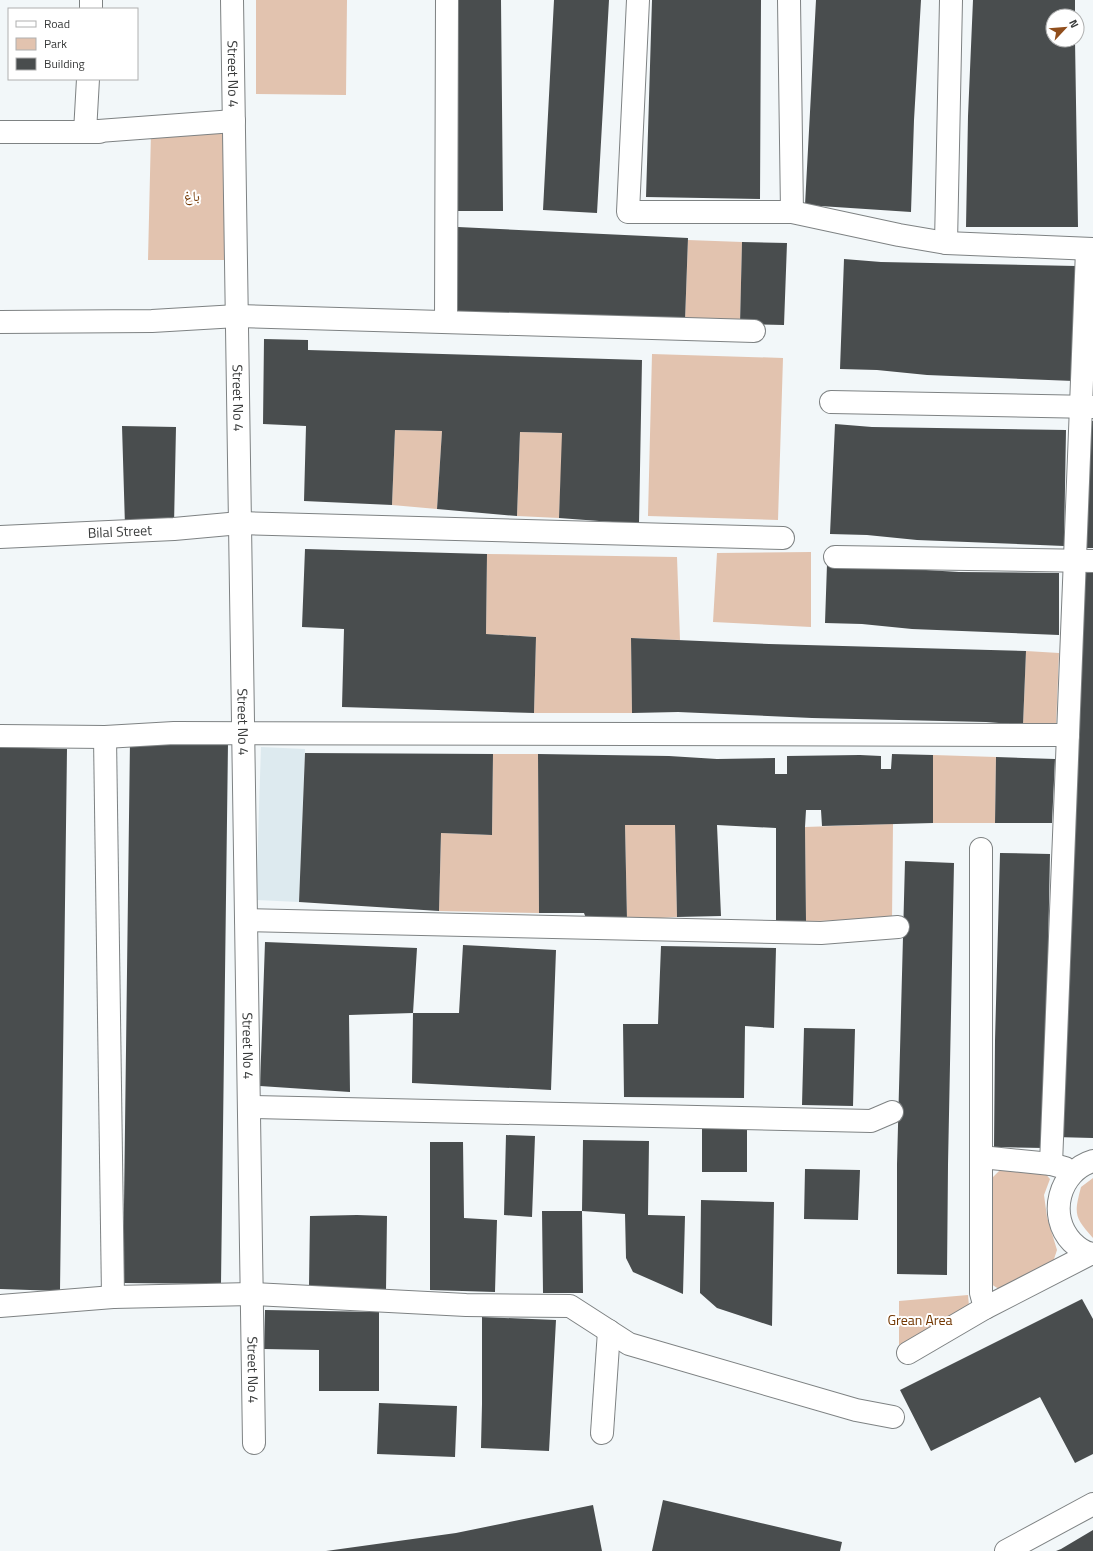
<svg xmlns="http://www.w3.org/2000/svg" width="1093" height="1551" font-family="'Titillium Web','Noto Naskh Arabic',sans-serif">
	<rect width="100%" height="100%" fill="#f2f7f9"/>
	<path fill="#ddeaef" d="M261,747L305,749L299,902L256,900Z"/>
	<path fill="#e2c3af" d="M256,0H347L346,95L256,94Z
		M234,121L236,260H148L151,132Z
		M688,240L742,242L740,324L685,321Z
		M652,354L783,358L778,520L648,516Z
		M395,430L442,431L437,509L392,505Z
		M520,432L563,433L559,518L517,516Z
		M811,552V627L713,622L717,553Z
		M487,554L677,557L680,640L631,638L632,713H534L536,637L486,634Z
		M1026,651L1059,653L1056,727L1023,725Z
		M493,754H538L539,913L439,911L441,833L492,835Z
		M933,755L996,757L995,823H933Z
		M893,824L892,920L806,921L805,827Z
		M625,825H675L677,917L627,920Z
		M1002,1168L1043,1171L1050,1179L1044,1195L1047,1217L1057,1250L1052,1265L1002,1291L991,1284L990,1180Z
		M1093,1178V1238C1074,1217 1074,1214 1081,1187Z
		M968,1295L970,1317L899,1356V1301Z"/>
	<path fill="#494d4e" d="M458,0H501L503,211H457Z
		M554,0H609L597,213L543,210Z
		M652,0H761L760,199L646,197Z
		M816,0H921L914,120L911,212L805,205Z
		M973,0H1075V16H1053V40H1075L1078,227H966L968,116Z
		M458,227L688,238L685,321L454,313Z
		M742,242L787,243L784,325L740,324Z
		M844,259L881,262L1076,266L1074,381L927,375L877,370L840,369Z
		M264,339L308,340V350L642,360L639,524L559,518L562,433L520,432L517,516L437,509L442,431L395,430L392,505L304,501L306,426L263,424Z
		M1086,421H1093V548H1083Z
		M835,424L872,427L1066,430L1064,546L917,540L867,535L830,534Z
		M122,426L176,427L174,525L125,526Z
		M305,549L487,554L486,634L536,637L534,713L342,707L344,629L302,627Z
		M827,564L959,572L1059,573V635L912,629L862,624L825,623Z
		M1083,573H1093V1138L1055,1137Z
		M631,638L769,644L1026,651L1023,725L986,722L812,718L678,712L632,713Z
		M130,740L228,743L221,1284L123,1283Z
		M0,747L67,749L60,1291L0,1289Z
		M305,753L493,754L492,835L441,833L439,911L299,902Z
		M538,754L669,756L717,759L775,758V774H787V756L860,755L881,756V769H891L892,754L933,755V823L822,826L821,810H806L805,827L806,921H776V828L717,825L721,916L677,917L675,825H625L627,920L587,921L584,913H539Z
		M996,757L1055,759L1052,823H995Z
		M1000,853L1050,854L1044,1148L994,1147L995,1041Z
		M905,861L954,863L948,1165L947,1275L897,1274V1164Z
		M265,942L417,948L413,1013L349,1015L350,1092L260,1086Z
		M463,945L556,950L551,1090L412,1083L413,1013H459Z
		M661,946L776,948L774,1028L745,1026L744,1098L624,1097L623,1024H658Z
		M804,1028L855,1029L853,1106L802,1105Z
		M702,1127H747V1172H702Z
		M506,1135L535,1136L532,1217L504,1215Z
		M583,1140L649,1141L648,1215L685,1216L683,1294L633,1272L626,1258L625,1214L582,1211Z
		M430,1142H463L464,1218L497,1220L495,1292L430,1290Z
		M805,1169L860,1170L858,1220L804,1219Z
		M701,1200L774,1202L772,1326L717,1308L700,1293Z
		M542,1211H582L583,1293H543Z
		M357,1215L387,1216L386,1291L309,1287L310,1216Z
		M1082,1299L1093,1319V1454L1075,1463L1040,1397L931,1451L900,1390Z
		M265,1310L379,1312V1391H319V1350L264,1349Z
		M482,1317L556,1320L549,1451L481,1448L482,1404Z
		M379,1403L457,1406L455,1457L377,1454Z
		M663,1500L842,1542L840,1551H652Z
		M593,1505L602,1551H326L456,1533Z
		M1093,1530V1551H1056L1061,1549Z"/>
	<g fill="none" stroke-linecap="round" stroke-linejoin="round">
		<defs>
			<g id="minor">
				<path id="s1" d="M232,0L254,1443"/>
				<path d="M638,0L628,212H792L899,235L946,243L1093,249"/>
				<path d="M789,0L792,212"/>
				<path d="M91,9V0"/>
				<path d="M88,79L85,132L234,121"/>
				<path d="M0,132H99"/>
				<path d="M946,243L951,0"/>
				<path d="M0,322L152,321L237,316L754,331"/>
				<path d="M446,322L447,0"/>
				<path d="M831,402L1093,407"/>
				<path id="s2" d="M0,537L174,529L240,523L783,538"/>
				<path d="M835,557L1093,561"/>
				<path d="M0,736L105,737L174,733L1068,735"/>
				<path d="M105,737L113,1297"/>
				<path d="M981,849V1293L985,1308"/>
				<path d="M246,920L821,933L898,927"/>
				<path d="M249,1107L871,1121L892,1112"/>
				<path d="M981,1157L1051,1164L1065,1168"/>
				<path d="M1093,1161C1059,1171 1047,1216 1072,1242C1077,1247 1085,1253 1093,1254"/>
				<path d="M1051,1164L1081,406L1087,250"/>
				<path d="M0,1306L113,1297L252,1294L466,1305L570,1306L629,1344L856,1410L893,1417"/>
				<path d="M908,1353L985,1308L1090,1254"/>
				<path d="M602,1433L609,1331"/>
				<path d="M1006,1551L1093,1504"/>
			</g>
		</defs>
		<use href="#minor" stroke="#7e8283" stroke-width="24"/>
		<use href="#minor" stroke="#fff" stroke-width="22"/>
	</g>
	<g text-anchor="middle" stroke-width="4" stroke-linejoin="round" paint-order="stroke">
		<g font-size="14" fill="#383a3a" stroke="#fff">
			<text dy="5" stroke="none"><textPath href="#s1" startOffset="74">Street No 4</textPath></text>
			<text dy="5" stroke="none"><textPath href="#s1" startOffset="398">Street No 4</textPath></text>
			<text dy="5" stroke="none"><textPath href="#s2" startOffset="120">Bilal Street</textPath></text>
			<text dy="5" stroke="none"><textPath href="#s1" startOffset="722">Street No 4</textPath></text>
			<text dy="5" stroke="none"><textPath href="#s1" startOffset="1046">Street No 4</textPath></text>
			<text dy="5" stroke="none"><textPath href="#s1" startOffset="1370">Street No 4</textPath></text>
		</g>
		<g font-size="14" fill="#733803" stroke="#fff">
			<text x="192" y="201">باغ</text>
			<text x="920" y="1325">Grean Area</text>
		</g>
	</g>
	<rect x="8" y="8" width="130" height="72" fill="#ffffff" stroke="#afb0b0"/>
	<rect x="16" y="21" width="20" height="6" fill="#ffffff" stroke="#afb0b0"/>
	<text x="44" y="28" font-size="12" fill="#383a3a">Road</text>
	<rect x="16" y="38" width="20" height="12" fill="#e2c3af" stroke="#afb0b0"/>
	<text x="44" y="48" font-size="12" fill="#383a3a">Park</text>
	<rect x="16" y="58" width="20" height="12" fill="#494d4e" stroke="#afb0b0"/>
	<text x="44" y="68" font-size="12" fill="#383a3a">Building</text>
	<g transform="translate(1065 28) rotate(64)"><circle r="19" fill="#ffffff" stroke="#afb0b0"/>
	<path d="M0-3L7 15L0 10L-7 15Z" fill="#904e1c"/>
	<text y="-6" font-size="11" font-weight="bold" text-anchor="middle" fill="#383a3a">N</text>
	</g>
</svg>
